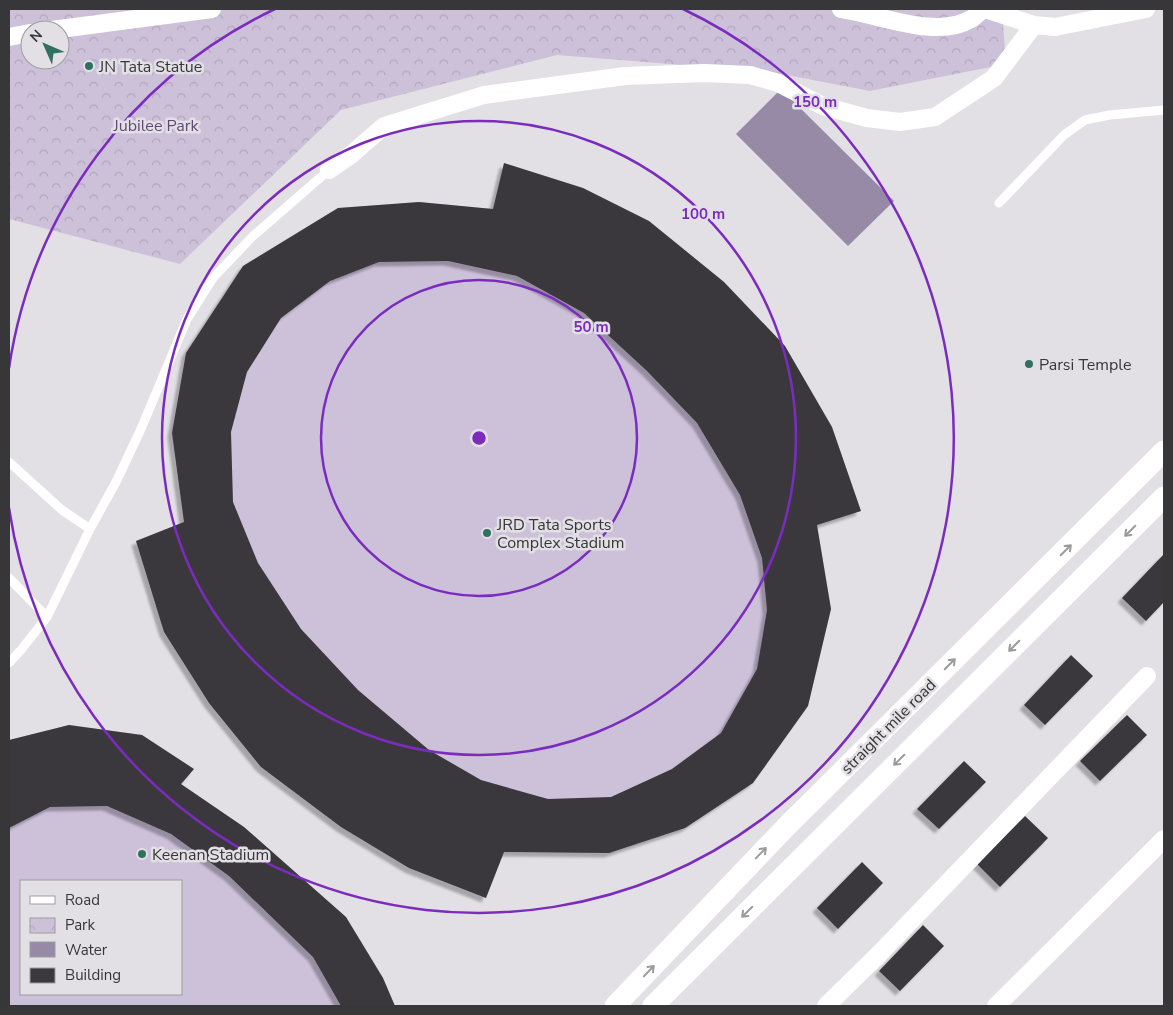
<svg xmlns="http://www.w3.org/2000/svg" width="1173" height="1015" font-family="'Nunito Sans',sans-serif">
	<defs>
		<pattern id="park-crowns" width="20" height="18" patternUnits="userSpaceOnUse" patternTransform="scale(1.25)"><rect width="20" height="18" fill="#cdc1da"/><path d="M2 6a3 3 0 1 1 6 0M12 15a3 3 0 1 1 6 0" fill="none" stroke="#b1a6bc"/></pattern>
		<filter id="shadow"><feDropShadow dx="-4.5" dy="4.5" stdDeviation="1" flood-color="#0004"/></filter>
	</defs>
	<rect width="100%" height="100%" fill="#e3e0e5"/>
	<path fill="url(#park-crowns)" fill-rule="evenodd" d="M9,9H1002L1006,64L870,91L771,72L557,55L341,110L180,264L9,219ZM30,30H60V60H30Z"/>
	<path fill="#cdc1da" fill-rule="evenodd" d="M504,163L583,188L649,221L724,282L785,346L832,427L861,511L817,525L831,609L808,706L753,783L685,828L609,853L504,852L486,898L409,868L341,827L261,767L209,703L136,541L184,522L172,433L186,353L243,266L338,208L419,202L493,209Z
		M69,725L142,735L194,769L181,785L244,827L346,917L383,978L395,1006H9V740ZM21,881H181V994H21Z"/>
	<path fill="#978aa6" d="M781,89L894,201L848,246L736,134Z"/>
	<path fill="#3b393d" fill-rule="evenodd" filter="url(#shadow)" d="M504,163L583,188L649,221L724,282L785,346L832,427L861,511L817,525L831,609L808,706L753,783L685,828L609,853L504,852L486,898L409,868L341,827L261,767L209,703L164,632L136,541L184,522L172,433L186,353L243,266L338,208L419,202L493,209ZM448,261L517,276L584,313L647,371L697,423L740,495L762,558L767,610L757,669L721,733L672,769L611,797L548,799L481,780L429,750L358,690L301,629L258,563L233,502L231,432L247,372L281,318L330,281L379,262Z
		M1164,554V602L1146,621L1122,598Z
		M1071,655L1093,676L1045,725L1024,705Z
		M1127,715L1147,735L1100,781L1080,761Z
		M69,725L142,735L194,769L181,784L244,827L346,917L383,978L395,1006H341L313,957L229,876L171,834L107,806L50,807L9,828V740Z
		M964,761L986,782L939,829L917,809Z
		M1025,816L1048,838L1000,887L977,864Z
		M862,862L883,883L838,929L817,908Z
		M923,925L944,946L900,991L879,971Z"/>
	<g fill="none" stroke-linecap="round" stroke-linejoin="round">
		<path stroke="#fff" stroke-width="9" d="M999,203L1064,135L1085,120L1110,115L1164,110
			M9,462L62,510L90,529
			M9,578L47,617
			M9,663L21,650L47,617L90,529L116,482L141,429L187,319L213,278L253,236L329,170"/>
		<path stroke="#fff" stroke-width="18" d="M841,9C879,14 936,40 971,19C975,17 979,12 983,9
			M985,9L1034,25L1055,27L1146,9
			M52,30L212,9
			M9,37L30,33
			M329,170L352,154L384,126L484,95L625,76L704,73L750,75L778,83L823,106L867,118L900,122L935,117L994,78L1034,25
			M826,1006L878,955L1147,676
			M996,1006L1164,839"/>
		<path stroke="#fff" stroke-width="21" d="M615,1006L786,827L1164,451
			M653,1006L1164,497"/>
	</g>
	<defs><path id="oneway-shaft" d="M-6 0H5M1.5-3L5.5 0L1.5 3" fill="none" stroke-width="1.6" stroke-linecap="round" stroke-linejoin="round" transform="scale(1.25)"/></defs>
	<g stroke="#9b9a9c">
		<use href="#oneway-shaft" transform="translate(1130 531) rotate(135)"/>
		<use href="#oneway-shaft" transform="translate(1066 550) rotate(-45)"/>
		<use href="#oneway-shaft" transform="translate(1014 646) rotate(135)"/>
		<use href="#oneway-shaft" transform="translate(950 664) rotate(-45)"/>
		<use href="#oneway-shaft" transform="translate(899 760) rotate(135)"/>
		<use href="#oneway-shaft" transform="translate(761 853) rotate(-46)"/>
		<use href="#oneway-shaft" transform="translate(747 912) rotate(135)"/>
		<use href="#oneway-shaft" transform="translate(649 971) rotate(-46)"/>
	</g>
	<g fill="none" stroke="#7b2cbf" stroke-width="2.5">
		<circle cx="479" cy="438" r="158"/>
		<circle cx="479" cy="438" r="317"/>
		<path d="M9 368A475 475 0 0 1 275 9M683 9A475 475 0 1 1 9 508"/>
	</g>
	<g fill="#2f7161" stroke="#e3e0e5" stroke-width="2">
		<circle cx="89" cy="66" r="5"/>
		<circle cx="1029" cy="364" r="5"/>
		<circle cx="487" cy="533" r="5"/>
		<circle cx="142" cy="854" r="5"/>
	</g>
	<g text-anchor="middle" stroke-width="5" stroke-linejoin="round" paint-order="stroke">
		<g font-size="16" fill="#373638" stroke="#e3e0e5" text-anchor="start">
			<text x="99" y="72">JN Tata Statue</text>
			<text x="1039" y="370">Parsi Temple</text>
			<text x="497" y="530">JRD Tata Sports<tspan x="497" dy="18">Complex Stadium</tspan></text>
			<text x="152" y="860">Keenan Stadium</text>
		</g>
		<g font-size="16" fill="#604a75" stroke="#e3e0e5">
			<text x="156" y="131">Jubilee Park</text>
		</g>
		<g font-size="16" fill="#373638" stroke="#e3e0e5">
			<text transform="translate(888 726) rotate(-45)" y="6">straight mile road</text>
		</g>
	</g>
	<circle cx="479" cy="438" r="8" fill="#7b2cbf" stroke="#e3e0e5" stroke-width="2.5"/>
	<g font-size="15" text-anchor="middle" font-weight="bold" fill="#7b2cbf" stroke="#e3e0e5" stroke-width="5" stroke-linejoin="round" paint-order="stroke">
		<text x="815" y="107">150 m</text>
		<text x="703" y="219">100 m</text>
		<text x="591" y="332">50 m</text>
	</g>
	<rect width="1173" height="1015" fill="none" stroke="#373638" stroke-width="20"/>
	<rect x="20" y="880" width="162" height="115" fill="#e3e0e5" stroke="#9e9ca0"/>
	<rect x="30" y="896" width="25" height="8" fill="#ffffff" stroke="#9e9ca0"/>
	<text x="65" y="905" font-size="15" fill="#373638">Road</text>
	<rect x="30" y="918" width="25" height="15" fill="url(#park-crowns)" stroke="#9e9ca0"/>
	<text x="65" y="930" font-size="15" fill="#373638">Park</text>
	<rect x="30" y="942" width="25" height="15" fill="#978aa6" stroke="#9e9ca0"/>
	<text x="65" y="955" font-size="15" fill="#373638">Water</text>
	<rect x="30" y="968" width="25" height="15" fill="#3b393d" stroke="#9e9ca0"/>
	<text x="65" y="980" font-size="15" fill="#373638">Building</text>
	<g transform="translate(45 45) rotate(315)"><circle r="24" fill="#e3e0e5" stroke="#9e9ca0"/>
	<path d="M0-4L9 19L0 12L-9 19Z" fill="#2f7161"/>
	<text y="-8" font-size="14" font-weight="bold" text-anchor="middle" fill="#373638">N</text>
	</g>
</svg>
